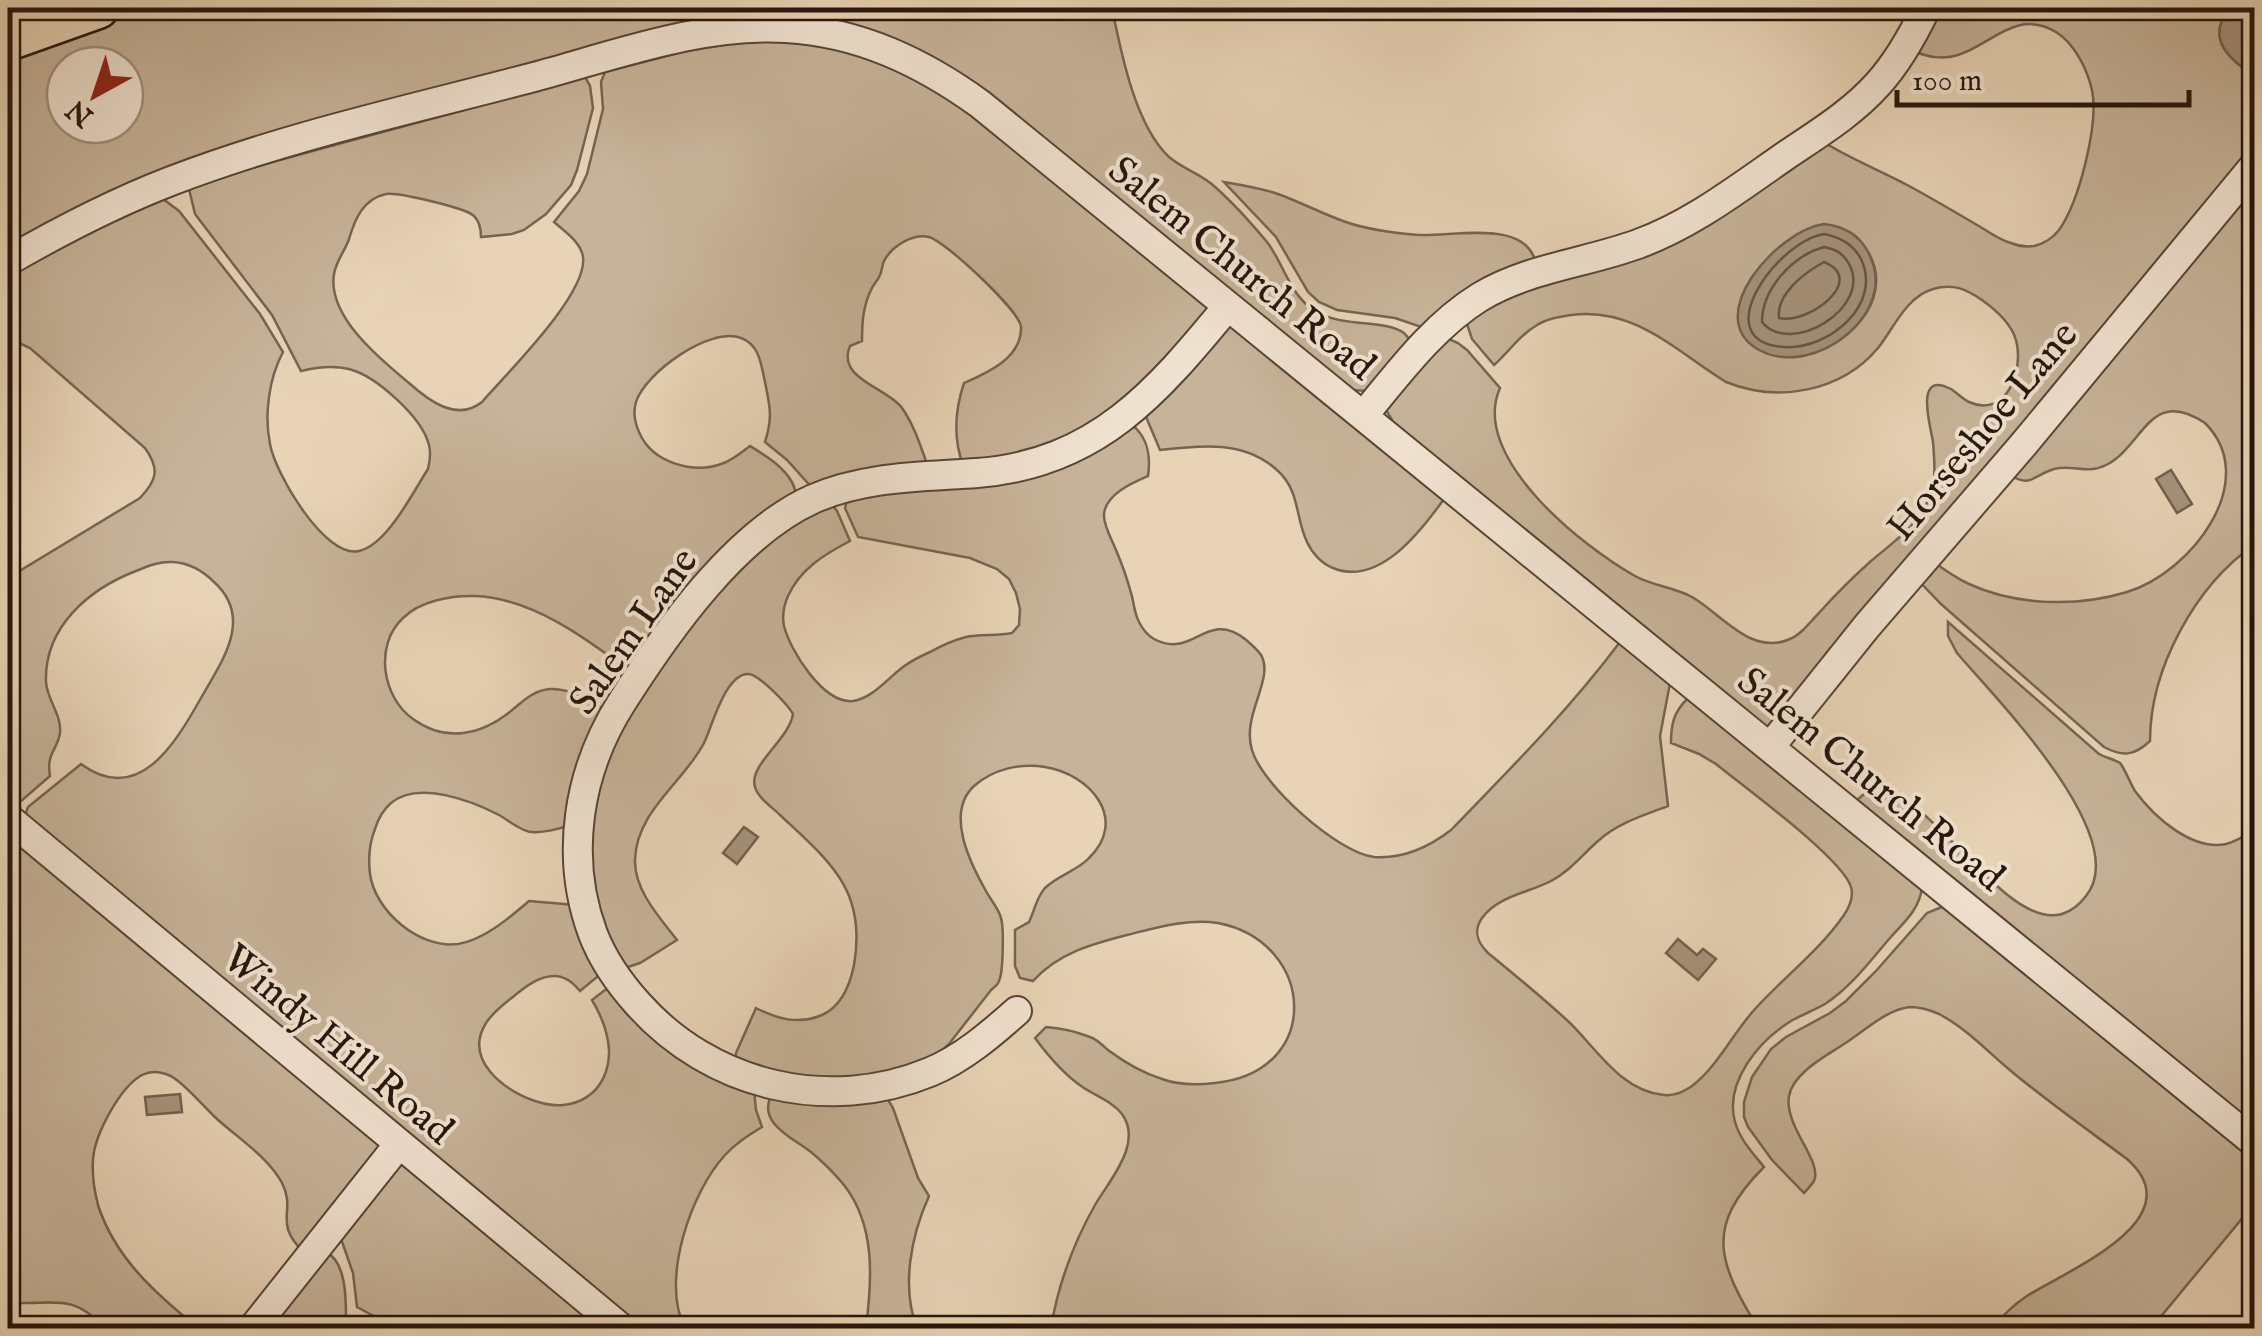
<svg xmlns="http://www.w3.org/2000/svg" width="2262" height="1336" font-family="'IM FELL English',serif">
	<rect width="100%" height="100%" fill="#e8d3b6"/>
	<filter id="stains"><feTurbulence type="fractalNoise" baseFrequency=".002" numOctaves="4"/><feColorMatrix values="0 0 0 0 .2 0 0 0 0 .09 0 0 0 0 .02 0 0 0 .5 -.17"/></filter>
	<radialGradient id="worn" r=".72"><stop offset=".6" stop-color="#630" stop-opacity="0"/><stop offset="1" stop-color="#630" stop-opacity=".3"/></radialGradient>
	<path fill="#c7b399" stroke="#766452" stroke-width="2.5" fill-rule="evenodd" d="M137,8H1112C1121,52 1135,125 1169,157C1183,169 1201,174 1214,186C1231,201 1252,224 1267,242C1284,264 1290,296 1315,311C1342,328 1385,319 1404,333C1409,337 1409,340 1412,346L1367,391L1353,390L998,101C954,68 906,37 851,25C830,20 809,18 788,15L129,184L69,212L8,245V54ZM65,65H125V125H65Z
		M1938,8L1953,10L1966,8H2229C2206,39 2228,58 2254,76V158L1770,730L1395,425L1386,410L1387,401L1444,337L1458,343L1467,350L1500,388C1469,457 1583,547 1635,576C1653,586 1674,587 1692,597C1723,615 1751,656 1790,639C1802,634 1809,623 1818,614C1835,595 1852,578 1871,561C1884,550 1899,539 1911,526C1920,514 1930,502 1933,487C1936,473 1934,456 1933,442C1931,428 1913,369 1951,389C1957,393 1963,399 1969,402C2008,419 2024,368 2016,340C2011,323 1996,310 1982,300C1966,289 1953,283 1933,289C1906,297 1894,328 1878,348C1841,392 1778,403 1726,382C1677,352 1634,306 1571,315C1558,317 1545,319 1534,327C1519,336 1508,353 1494,365L1472,339L1465,318L1492,300L1623,258L1822,141C1850,159 1882,171 1911,187C1933,199 1955,212 1977,225C1988,231 1999,240 2011,243C2018,246 2027,247 2034,246C2043,244 2053,238 2059,230C2079,202 2099,124 2092,90C2087,69 2075,44 2056,32C2017,8 1991,45 1958,55C1942,60 1928,57 1913,51ZM1803,231L1854,235C1898,276 1871,327 1823,348C1815,352 1802,358 1793,357C1779,356 1761,346 1748,342C1718,298 1769,253 1803,231Z
		M741,42C833,36 898,64 972,115L1206,306L1208,311L1125,406L1034,455L963,465C953,438 955,410 964,383C987,373 1022,358 1021,327C1020,311 945,241 929,237C913,233 892,246 884,261C882,265 882,271 880,275C878,280 874,284 872,288C863,305 862,323 862,341L850,346C836,379 888,388 902,408C914,425 921,447 928,467L813,489L787,460L765,442C773,417 770,407 765,382C761,365 760,345 741,338C710,326 645,373 636,402C633,412 635,423 639,432C652,463 694,475 724,463C734,459 742,452 750,446C768,457 796,474 796,497L631,672C587,639 532,598 475,596C452,595 420,601 403,618C374,645 382,697 413,719C446,743 481,735 511,711C523,701 534,690 550,689C570,688 589,700 606,711L569,825C560,829 543,833 532,832C522,832 508,820 499,815C472,801 418,780 391,803C383,810 378,819 375,829C369,844 368,858 370,874C375,911 419,949 458,944C484,940 509,918 529,901L576,905L601,969L597,977L580,991C573,983 566,976 554,976C539,976 525,987 514,996C504,1004 493,1012 486,1023C463,1060 504,1090 535,1101C574,1115 610,1093 609,1050C608,1032 601,1015 592,1000L605,990L614,989L754,1090L756,1110L762,1127C749,1135 736,1143 725,1155C691,1192 660,1281 685,1328H637L24,818L28,807L81,764C139,807 176,742 201,698C222,661 254,618 214,582C203,571 189,563 173,562C160,561 148,566 136,571C89,589 44,627 46,682C47,700 62,715 60,733C57,751 46,753 50,776L21,801L8,804V578L140,498C157,480 160,469 145,448L30,348L19,343L8,342V276L81,236L163,199L179,211L260,314L283,352C269,378 264,415 270,444C275,473 325,559 359,551C387,545 413,492 428,469C430,461 431,453 429,445C422,417 376,376 349,369C332,365 317,367 301,371L272,315L195,214L189,189L261,165L585,77L590,86L593,108L577,170L571,185L546,214L524,230L512,234L481,237C481,229 480,222 474,216C466,208 398,192 386,194C363,199 355,219 349,239C345,251 336,261 334,274C327,316 380,359 409,383C429,401 457,422 482,402C506,374 588,294 583,257C581,242 564,231 554,222L579,191L587,174L603,109L601,82L605,72L686,51Z
		M2254,174V545C2195,586 2150,669 2150,741C2134,756 2123,757 2104,747L1941,604L1916,578L1931,560C1943,569 1956,578 1969,584C2017,606 2078,607 2127,592C2192,572 2262,480 2205,423C2149,386 2144,446 2106,465C2087,475 2073,464 2054,469C2031,476 2032,489 2006,473Z
		M1224,182C1242,185 1261,188 1278,194C1300,202 1321,213 1343,221C1367,230 1393,233 1419,235C1453,237 1527,218 1536,264L1427,329L1395,318L1337,310L1319,302L1308,292L1276,237Z
		M1229,326L1235,329L1444,499C1421,531 1379,587 1333,568C1322,564 1312,553 1307,542C1295,517 1300,491 1278,471C1245,440 1201,445 1160,450L1144,412Z
		M1131,424C1148,437 1151,455 1148,476C1132,483 1106,494 1104,514C1103,525 1112,540 1116,550C1122,564 1127,578 1131,593C1134,602 1134,613 1139,622C1142,628 1147,635 1154,639C1193,660 1206,609 1245,639C1251,644 1257,649 1261,655C1275,679 1241,715 1252,750C1262,785 1338,853 1374,857C1403,859 1429,847 1451,830C1510,769 1569,710 1620,642L1670,683L1660,736L1668,806C1644,815 1618,823 1598,841C1582,855 1570,871 1551,881C1528,893 1498,896 1482,918C1473,931 1477,942 1488,953C1515,975 1543,998 1569,1022C1597,1049 1621,1091 1664,1095C1675,1096 1683,1092 1692,1086C1718,1066 1733,1033 1755,1009C1784,977 1820,950 1844,915C1850,906 1854,897 1851,887C1842,858 1744,787 1716,764L1699,754L1671,743C1671,723 1674,712 1688,698L1922,888C1919,910 1904,922 1890,938C1870,961 1851,987 1825,1004C1814,1010 1802,1015 1791,1021C1759,1041 1724,1082 1735,1122C1740,1140 1753,1153 1764,1167C1704,1227 1718,1262 1758,1328H1051C1058,1285 1073,1244 1095,1205C1105,1188 1120,1170 1126,1151C1130,1139 1130,1125 1122,1114C1113,1102 1096,1096 1084,1088C1064,1075 1049,1057 1035,1038L1046,1027C1060,1028 1077,1032 1090,1037C1097,1039 1103,1046 1108,1050C1124,1062 1143,1073 1162,1079C1178,1085 1198,1085 1215,1083C1324,1072 1316,942 1218,923C1188,918 1155,928 1127,935C1092,944 1058,953 1033,981L1020,978L1015,966V930L1029,922C1035,910 1036,898 1045,888C1058,875 1077,871 1089,858C1129,819 1090,774 1045,767C1020,763 993,769 974,786C945,813 970,863 986,891C990,899 999,909 1001,918C1004,927 1003,969 1000,978C998,985 997,985 991,990L949,1044L933,1059L916,1068L831,1083L736,1065V1053L756,1008C777,1019 799,1025 822,1015C842,1006 850,985 854,965C867,890 830,862 780,815C772,807 758,798 755,787C748,765 789,740 793,714C788,705 759,674 748,674C725,674 712,727 704,743C684,782 636,811 635,860C634,890 660,918 677,940L640,963L622,969L593,901L588,821L612,737L675,640L764,540L830,502L837,511L850,541C825,554 800,569 788,596C784,605 782,616 784,626C790,650 823,704 853,701C873,698 888,678 903,667C911,661 921,656 930,652C941,646 954,640 966,637C980,634 997,636 1012,633L1019,625L1020,609L1016,593L1009,579L997,569L970,558L858,537L845,508L848,496Z
		M1948,622L2099,754C2104,757 2116,760 2120,763C2124,767 2131,785 2135,791C2154,817 2192,851 2226,844C2237,841 2245,836 2254,830V1124L1857,800C1863,795 1868,790 1877,790C1929,788 2005,931 2062,914C2072,911 2080,904 2086,896C2134,837 1994,697 1957,653L1948,636Z
		M8,832L373,1137L379,1146V1153L304,1253C272,1221 297,1212 282,1183C268,1157 238,1138 217,1119C204,1107 192,1092 178,1081C169,1073 154,1069 142,1075C120,1087 95,1134 93,1159C92,1174 94,1190 98,1205C115,1258 156,1294 198,1328H103C74,1290 46,1307 8,1302Z
		M1944,906L2254,1159V1204L2158,1320L2138,1328H1993C2003,1315 2013,1305 2027,1296C2068,1270 2195,1219 2127,1159C2088,1130 2048,1102 2011,1071C1988,1052 1966,1028 1939,1014C1930,1010 1920,1007 1910,1007C1887,1009 1863,1032 1844,1044C1826,1056 1793,1073 1789,1096C1784,1127 1823,1161 1814,1181C1812,1184 1807,1190 1804,1193L1772,1160L1748,1127L1744,1117V1102L1752,1077L1771,1049L1786,1037L1830,1013L1846,1001L1876,971L1927,913Z
		M772,1094L887,1098L893,1108L918,1178L929,1196C911,1236 901,1287 917,1328H866C872,1280 876,1226 844,1185C834,1173 823,1162 811,1152C793,1138 756,1123 772,1094Z
		M399,1165L406,1166L604,1328H396L357,1307L353,1273L340,1236Z
		M327,1253C348,1263 346,1307 346,1328H265Z"/>
	<path fill="#a6937c" stroke="#72614f" stroke-width="2.5" d="M2229,8H2254V76C2228,58 2206,39 2229,8Z
		M1824,224C1843,226 1859,235 1868,252C1902,313 1814,378 1761,351C1698,319 1778,230 1824,224Z
		M2171,470L2192,504L2177,513L2156,479Z
		M744,827L758,837L737,864L723,853Z
		M1678,939L1697,955L1703,949L1716,959L1698,980L1666,953Z
		M180,1094L182,1112L147,1115L145,1097Z"/>
	<g fill="none" stroke-linecap="round" stroke-linejoin="round">
		<path stroke="#665444" stroke-width="2.5" d="M1824,234C1840,237 1853,244 1861,259C1883,305 1828,350 1784,347C1705,342 1776,242 1824,234Z
			M1824,247C1835,249 1843,253 1849,264C1873,308 1790,357 1762,322C1762,289 1792,256 1824,247Z
			M1824,262C1868,280 1808,325 1779,318C1776,294 1804,273 1824,262Z"/>
		<defs>
			<path id="minor" d="M8,261C60,231 114,203 171,181C288,136 413,109 534,77C616,55 701,23 786,28C859,32 922,62 980,104L2254,1142
				M1363,416C1398,374 1433,326 1480,297C1528,268 1586,263 1638,244C1693,224 1740,187 1788,154C1819,133 1852,113 1878,84C1898,62 1913,35 1926,8
				M1770,747L1867,626L2023,445L2254,166
				M8,818L621,1328
				M1017,1011C991,1034 962,1059 930,1072C828,1114 711,1086 638,1004C620,984 603,960 593,934C564,856 578,771 622,702C667,631 735,534 813,499C865,476 922,477 977,473C1097,464 1157,392 1228,306
				M253,1328L399,1144"/>
			<path id="highway" d="M8,40L98,8"/>
		</defs>
		<use href="#minor" stroke="#564536" stroke-width="32"/>
		<use href="#highway" stroke="#25160c" stroke-width="45"/>
		<use href="#minor" stroke="#f0e2d0" stroke-width="28"/>
		<use href="#highway" stroke="#e8d3b6" stroke-width="40"/>
	</g>
	<g text-anchor="middle" stroke-width="8" stroke-linejoin="round" paint-order="stroke">
		<g font-size="40" fill="#25160c" stroke="#f0e2d0">
			<text transform="translate(1243 267) rotate(39)" y="14">Salem Church Road</text>
			<text transform="translate(1981 430) rotate(-50)" y="14">Horseshoe Lane</text>
			<text transform="translate(632 630) rotate(-55)" y="14">Salem Lane</text>
			<text transform="translate(1872 778) rotate(39)" y="14">Salem Church Road</text>
			<text transform="translate(339 1043) rotate(40)" y="14">Windy Hill Road</text>
		</g>
	</g>
	<rect width="2262" height="1336" fill="none" stroke="#e8d3b6" stroke-width="40"/>
	<rect x="10" y="10" width="2242" height="1316" fill="none" stroke="#25160c" stroke-width="5"/>
	<rect x="20" y="20" width="2222" height="1296" fill="none" stroke="#25160c" stroke-width="2.5"/>
	<g transform="translate(95 95) rotate(220)"><circle r="48" fill="#f0e2d0" stroke="#9f9082" stroke-width="2.5"/>
	<path d="M0-8L18 38L0 25L-18 38Z" fill="#8f2418"/>
	<text y="-15" font-size="28" font-weight="bold" text-anchor="middle" fill="#25160c">N</text>
	</g>
	<path d="M1897 90v15h292v-15" fill="none" stroke="#25160c" stroke-width="5"/>
	<text x="1912" y="90" font-size="30" fill="#25160c" stroke="#f0e2d0" stroke-width="8" paint-order="stroke">100 m</text>
	<rect width="100%" height="100%" filter="url(#stains)"/>
	<rect width="100%" height="100%" fill="url(#worn)"/>
</svg>
